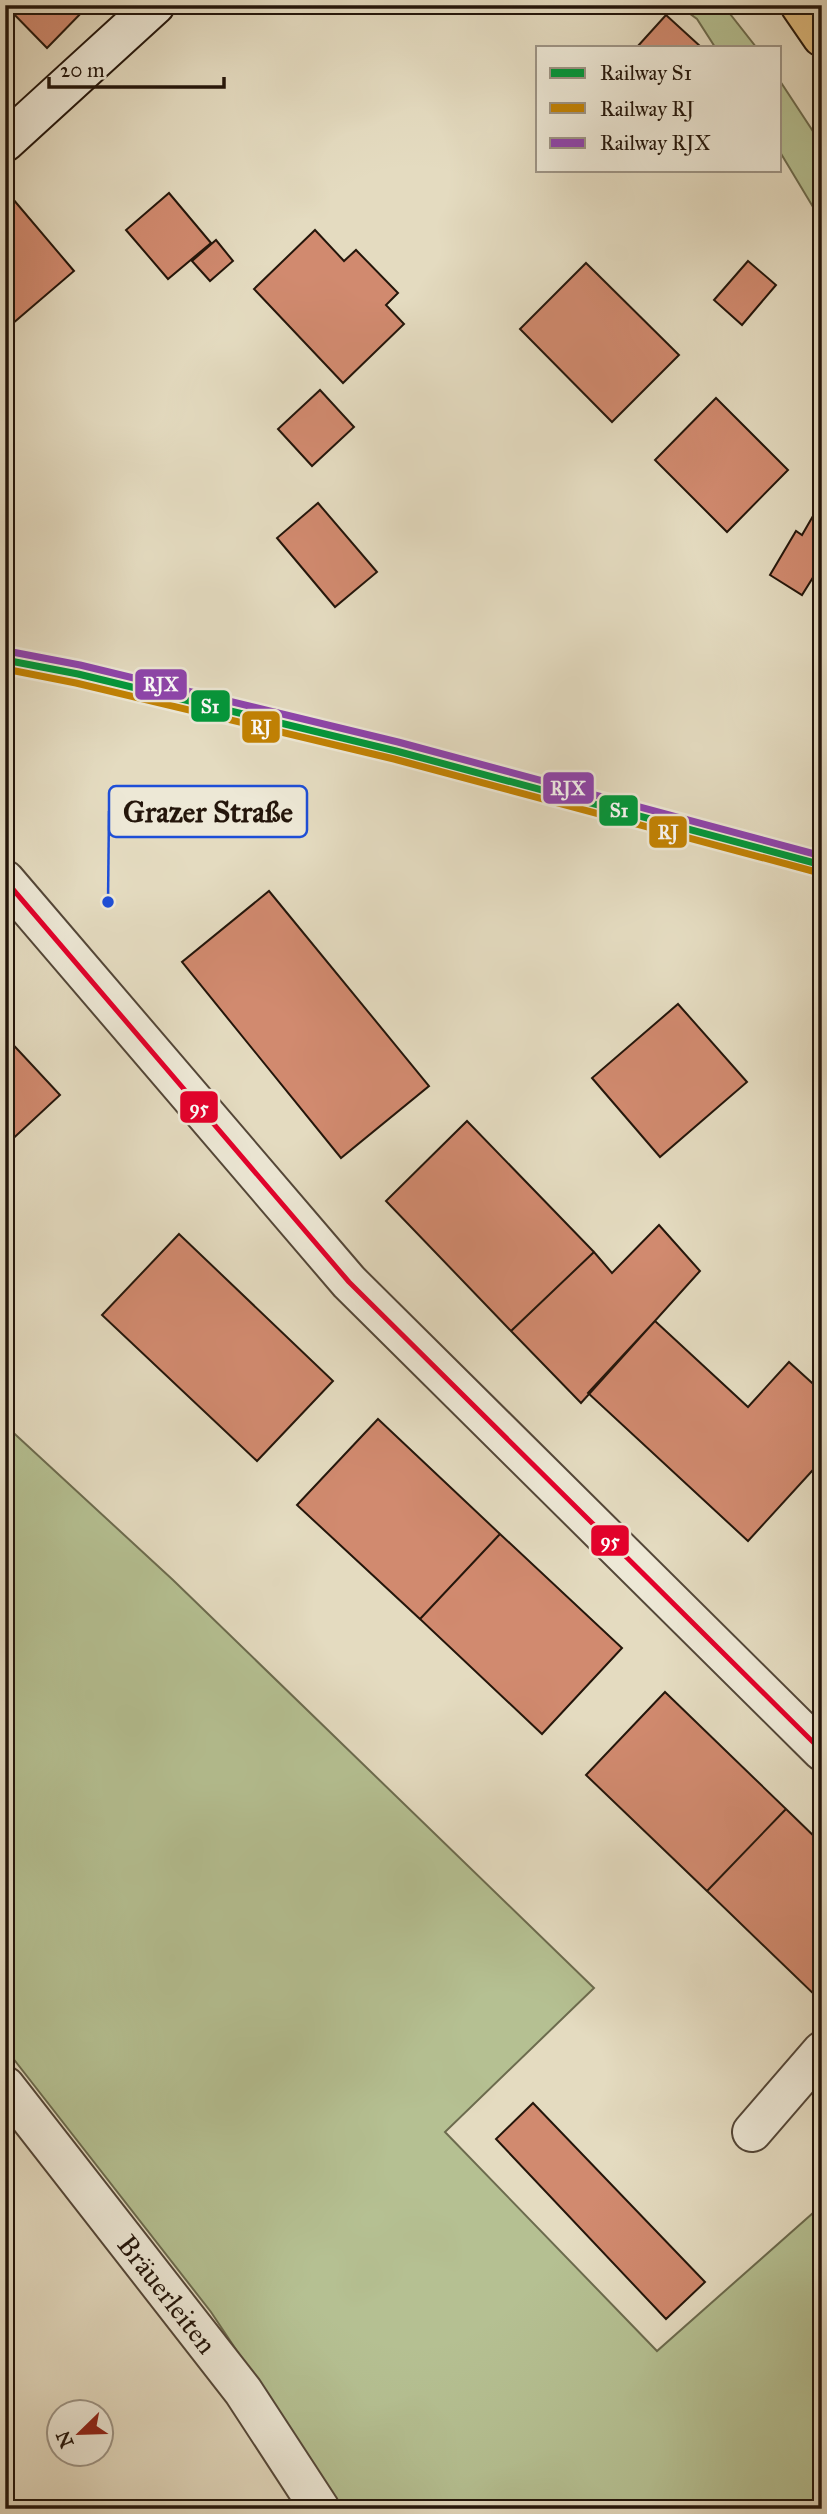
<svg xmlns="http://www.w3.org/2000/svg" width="827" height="2514" font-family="'IM FELL Great Primer',serif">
	<rect width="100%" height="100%" fill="#e4dbc0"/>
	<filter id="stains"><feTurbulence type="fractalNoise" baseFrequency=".00286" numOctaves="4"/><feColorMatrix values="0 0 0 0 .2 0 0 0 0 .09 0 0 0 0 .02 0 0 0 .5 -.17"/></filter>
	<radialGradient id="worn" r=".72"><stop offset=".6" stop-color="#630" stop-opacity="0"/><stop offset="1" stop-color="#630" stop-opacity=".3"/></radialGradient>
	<path fill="#b5c092" stroke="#6c6b4e" stroke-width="2" d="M678,5H723L756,47H715L697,19Z
		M780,81L822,145V222L780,152Z
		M5,1425L173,1580L594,1988L445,2132L657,2351L822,2205V2509H342L211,2312L5,2048Z"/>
	<path fill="#d18a6f" stroke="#24160b" stroke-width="2" d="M5,5H89L47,48Z
		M666,15L701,47H637Z
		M7,192L74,271L5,330V193Z
		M169,193L211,243L168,279L126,230Z
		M315,230L344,261L356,250L398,293L386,305L404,324L343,383L254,289Z
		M216,240L233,261L210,281L192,261Z
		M748,261L776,285L742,325L714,300Z
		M586,263L679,355L612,422L520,329Z
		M320,390L354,427L312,466L278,429Z
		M716,398L788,470L727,532L655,460Z
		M318,503L377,572L335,607L277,538Z
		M817,509L822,512V563L802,595L770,575L796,531L802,535Z
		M269,891L429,1086L341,1158L182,962Z
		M678,1004L747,1082L660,1157L592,1078Z
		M5,1036L60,1095L5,1146Z
		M467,1121L594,1252L511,1331L386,1201Z
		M659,1225L700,1271L581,1403L511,1331L594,1252L612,1273Z
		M179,1234L333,1381L257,1461L102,1315Z
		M655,1321L748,1407L789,1362L822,1392V1460L748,1541L588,1393Z
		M378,1419L500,1534L420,1619L297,1505Z
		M500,1534L622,1648L542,1734L420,1619Z
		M665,1692L786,1809L707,1891L586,1775Z
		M786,1809L822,1844V2002L707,1891Z
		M533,2103L705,2282L666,2319L496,2139Z"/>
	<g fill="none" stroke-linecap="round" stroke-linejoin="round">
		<defs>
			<g id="street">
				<path d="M5,880L349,1282L822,1751"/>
				<path id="s1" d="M5,2086L243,2391L320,2509"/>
				<path d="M752,2132L822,2051"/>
			</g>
			<path id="secondary" d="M5,142L155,5"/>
			<path id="primary" d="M800,5L822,37"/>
		</defs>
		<use href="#street" stroke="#544738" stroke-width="42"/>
		<use href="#secondary" stroke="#24160b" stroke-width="42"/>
		<use href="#primary" stroke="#24160b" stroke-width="42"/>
		<use href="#street" stroke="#ede8d6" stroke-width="38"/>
		<use href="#secondary" stroke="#ede8d6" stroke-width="38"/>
		<use href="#primary" stroke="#e2be80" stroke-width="38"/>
		<defs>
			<path id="bus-1" d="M5,880L349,1282L822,1751"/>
		</defs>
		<use href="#bus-1" stroke="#ede8d6" stroke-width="10"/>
		<use href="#bus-1" stroke="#e4002b" stroke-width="5"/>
		<defs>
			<path id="rail-1" d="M5,660L78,674L396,751L822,865"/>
			<path id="rail-2" d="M5,669L76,683L394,759L820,873"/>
			<path id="rail-3" d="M7,651L80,665L398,742L822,856"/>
		</defs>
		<use href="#rail-1" stroke="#ede8d6" stroke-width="12"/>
		<use href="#rail-2" stroke="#ede8d6" stroke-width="12"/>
		<use href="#rail-3" stroke="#ede8d6" stroke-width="12"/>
		<use href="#rail-1" stroke="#00983a" stroke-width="7"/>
		<use href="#rail-2" stroke="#c28203" stroke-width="7"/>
		<use href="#rail-3" stroke="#8e44ad" stroke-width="7"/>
	</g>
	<g text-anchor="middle" stroke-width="6" stroke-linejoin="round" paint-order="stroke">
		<g font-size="28" fill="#24160b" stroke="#ede8d6">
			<text dy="10" stroke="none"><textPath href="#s1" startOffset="264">Bräuerleiten</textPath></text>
		</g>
	</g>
	<path fill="none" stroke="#1d4ed8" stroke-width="2.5" d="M108 902L109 811"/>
	<circle fill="#1d4ed8" stroke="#ede8d6" stroke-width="2.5" cx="108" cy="902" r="7"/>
	<rect fill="#ede8d6" stroke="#1d4ed8" stroke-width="2.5" x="109" y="786" width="198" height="51" rx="7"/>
	<g font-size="30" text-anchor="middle" font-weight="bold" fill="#24160b">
		<text x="208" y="822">Grazer Straße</text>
	</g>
	<g stroke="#ede8d6" stroke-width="2.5">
		<rect x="134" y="668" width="54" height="33" rx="7" fill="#8e44ad"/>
		<rect x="190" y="689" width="41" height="34" rx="7" fill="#00983a"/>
		<rect x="241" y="710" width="40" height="34" rx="7" fill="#c28203"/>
		<rect x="542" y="771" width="53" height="34" rx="7" fill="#8e44ad"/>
		<rect x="598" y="794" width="41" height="33" rx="7" fill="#00983a"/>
		<rect x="648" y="815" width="40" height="34" rx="7" fill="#c28203"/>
		<rect x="179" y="1090" width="40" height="34" rx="7" fill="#e4002b"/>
		<rect x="590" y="1524" width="40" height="33" rx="7" fill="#e4002b"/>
	</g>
	<g font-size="19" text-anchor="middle" font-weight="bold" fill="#fff">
		<text x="161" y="691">RJX</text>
		<text x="210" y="713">S1</text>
		<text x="261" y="734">RJ</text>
		<text x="568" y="795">RJX</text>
		<text x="619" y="817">S1</text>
		<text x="668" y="839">RJ</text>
		<text x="199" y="1114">95</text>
		<text x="610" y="1547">95</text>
	</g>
	<rect width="827" height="2514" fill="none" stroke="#e4dbc0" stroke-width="28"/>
	<rect x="7" y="7" width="813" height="2500" fill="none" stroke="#24160b" stroke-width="3.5"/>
	<rect x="14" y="14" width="799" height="2486" fill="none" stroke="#24160b" stroke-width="2"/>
	<rect x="536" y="46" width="245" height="126" fill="#ede8d6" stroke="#9d9485" stroke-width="2"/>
	<rect x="550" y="68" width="35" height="10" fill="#00983a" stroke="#9d9485" stroke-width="2"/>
	<text x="600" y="80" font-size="21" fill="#24160b">Railway S1</text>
	<rect x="550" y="103" width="35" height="10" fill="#c28203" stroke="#9d9485" stroke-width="2"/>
	<text x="600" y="116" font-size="21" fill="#24160b">Railway RJ</text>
	<rect x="550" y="138" width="35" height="10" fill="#8e44ad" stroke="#9d9485" stroke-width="2"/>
	<text x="600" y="150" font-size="21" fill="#24160b">Railway RJX</text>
	<g transform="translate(80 2433) rotate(247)"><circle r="33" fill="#ede8d6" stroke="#9d9485" stroke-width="2"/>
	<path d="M0-5L12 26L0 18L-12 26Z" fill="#8f2418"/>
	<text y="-10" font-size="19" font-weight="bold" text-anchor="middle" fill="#24160b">N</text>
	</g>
	<path d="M49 77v10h175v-10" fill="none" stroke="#24160b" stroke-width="3.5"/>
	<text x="60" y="77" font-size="21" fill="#24160b" stroke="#ede8d6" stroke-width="5" paint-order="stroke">20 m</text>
	<rect width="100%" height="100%" filter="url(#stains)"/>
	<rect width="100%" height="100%" fill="url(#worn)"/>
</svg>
